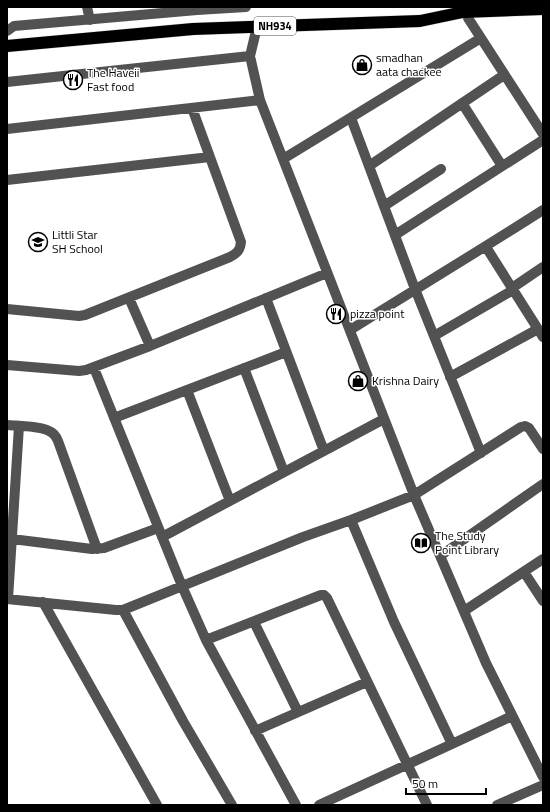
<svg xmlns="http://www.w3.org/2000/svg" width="550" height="812" font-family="'Titillium Web',sans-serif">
	<rect width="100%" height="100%" fill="#fff"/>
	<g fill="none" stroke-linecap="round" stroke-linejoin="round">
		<defs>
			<path id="highway" d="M7,46L193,29L420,21L463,12L543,9"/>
		</defs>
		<use href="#highway" stroke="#dbdbdb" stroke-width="13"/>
		<path stroke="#525252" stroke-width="10" d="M87,7L90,20
			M468,18L543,134
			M257,27L250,56L260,100L414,495L486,663L543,777
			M7,31L14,26L197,10L246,7
			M7,82L250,56
			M462,103L502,166
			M351,118L415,289L481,453
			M7,129L260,100
			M283,159L481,38
			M369,166L504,75
			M7,180L210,157
			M384,206L441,169
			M395,235L543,140
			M486,247L543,337
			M512,288L543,267
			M129,298L150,346
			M266,298L324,451
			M7,309L79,316L85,315L230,257C237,253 240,251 241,242L192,108
			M350,330C414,290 479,251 543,210
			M434,336L513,290
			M7,365L79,371L86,370L150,346L327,273
			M94,368L182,586L206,640L296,805
			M244,368L284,472
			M450,377L538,329
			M187,390L230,501
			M114,418L286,352
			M7,425C18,426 40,426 49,431C54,433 56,436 58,441L97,549
			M351,520L394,622L452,744
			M162,537L384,419
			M12,539L92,549L104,548L158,528
			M440,556L543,484
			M524,572L543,601
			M7,599L116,610H123L303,537L351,520L414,495L521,427L525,426L529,428L543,449
			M8,599L19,426
			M43,602L157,805
			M123,610L183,721L232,805
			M464,611L543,559
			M254,622L298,712
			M206,640L321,595H324L327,598L427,805
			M255,731L367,682
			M319,805L452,744L512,716
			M497,805L543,785"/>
		<use href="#highway" stroke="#000" stroke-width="12"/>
	</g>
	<defs>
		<symbol id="shop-ring" viewBox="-11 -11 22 22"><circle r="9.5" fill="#fff" stroke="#000" stroke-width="1.5"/><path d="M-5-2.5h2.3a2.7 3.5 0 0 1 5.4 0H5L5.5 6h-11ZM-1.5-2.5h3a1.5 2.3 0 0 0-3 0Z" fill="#000"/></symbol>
		<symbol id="restaurant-ring" viewBox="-11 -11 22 22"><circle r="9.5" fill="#fff" stroke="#000" stroke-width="1.5"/><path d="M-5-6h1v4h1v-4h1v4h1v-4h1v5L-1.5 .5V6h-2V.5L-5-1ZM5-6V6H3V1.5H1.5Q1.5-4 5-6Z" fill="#000"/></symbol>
		<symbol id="school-ring" viewBox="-11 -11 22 22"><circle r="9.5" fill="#fff" stroke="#000" stroke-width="1.5"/><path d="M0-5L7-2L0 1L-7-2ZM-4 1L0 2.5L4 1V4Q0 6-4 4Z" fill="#000"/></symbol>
		<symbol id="library-ring" viewBox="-11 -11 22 22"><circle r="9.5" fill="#fff" stroke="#000" stroke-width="1.5"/><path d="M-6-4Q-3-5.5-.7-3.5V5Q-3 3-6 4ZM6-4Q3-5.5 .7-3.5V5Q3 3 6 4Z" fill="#000"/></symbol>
	</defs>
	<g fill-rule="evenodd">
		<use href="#shop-ring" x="351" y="54" width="22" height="22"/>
		<use href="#restaurant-ring" x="62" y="69" width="22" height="22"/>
		<use href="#school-ring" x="27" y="231" width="22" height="22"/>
		<use href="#restaurant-ring" x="325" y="303" width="22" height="22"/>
		<use href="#shop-ring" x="347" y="370" width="22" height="22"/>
		<use href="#library-ring" x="410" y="532" width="22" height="22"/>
	</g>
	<g text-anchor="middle" stroke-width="3" stroke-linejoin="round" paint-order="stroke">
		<rect fill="#fff" stroke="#4c4c4c" stroke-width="1" x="254" y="17" width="42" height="18" rx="3"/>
		<g font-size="11" font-weight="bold" fill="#000">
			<text x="275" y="30">NH934</text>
		</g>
		<g font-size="12" fill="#000" stroke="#fff" text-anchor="start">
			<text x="376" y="62">smadhan<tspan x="376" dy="14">aata chackee</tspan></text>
			<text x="87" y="77">The Haveii<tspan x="87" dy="14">Fast food</tspan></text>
			<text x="52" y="239">Littli Star<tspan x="52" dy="14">SH School</tspan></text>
			<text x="350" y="318">pizza point</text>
			<text x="372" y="385">Krishna Dairy</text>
			<text x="435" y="540">The Study<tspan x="435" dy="14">Point Library</tspan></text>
		</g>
	</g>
	<rect width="550" height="812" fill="none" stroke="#000000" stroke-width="16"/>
	<path d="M406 788v6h80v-6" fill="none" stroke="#000000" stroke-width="2"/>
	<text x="412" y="788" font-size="12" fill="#000000" stroke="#ffffff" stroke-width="3" paint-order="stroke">50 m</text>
</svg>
